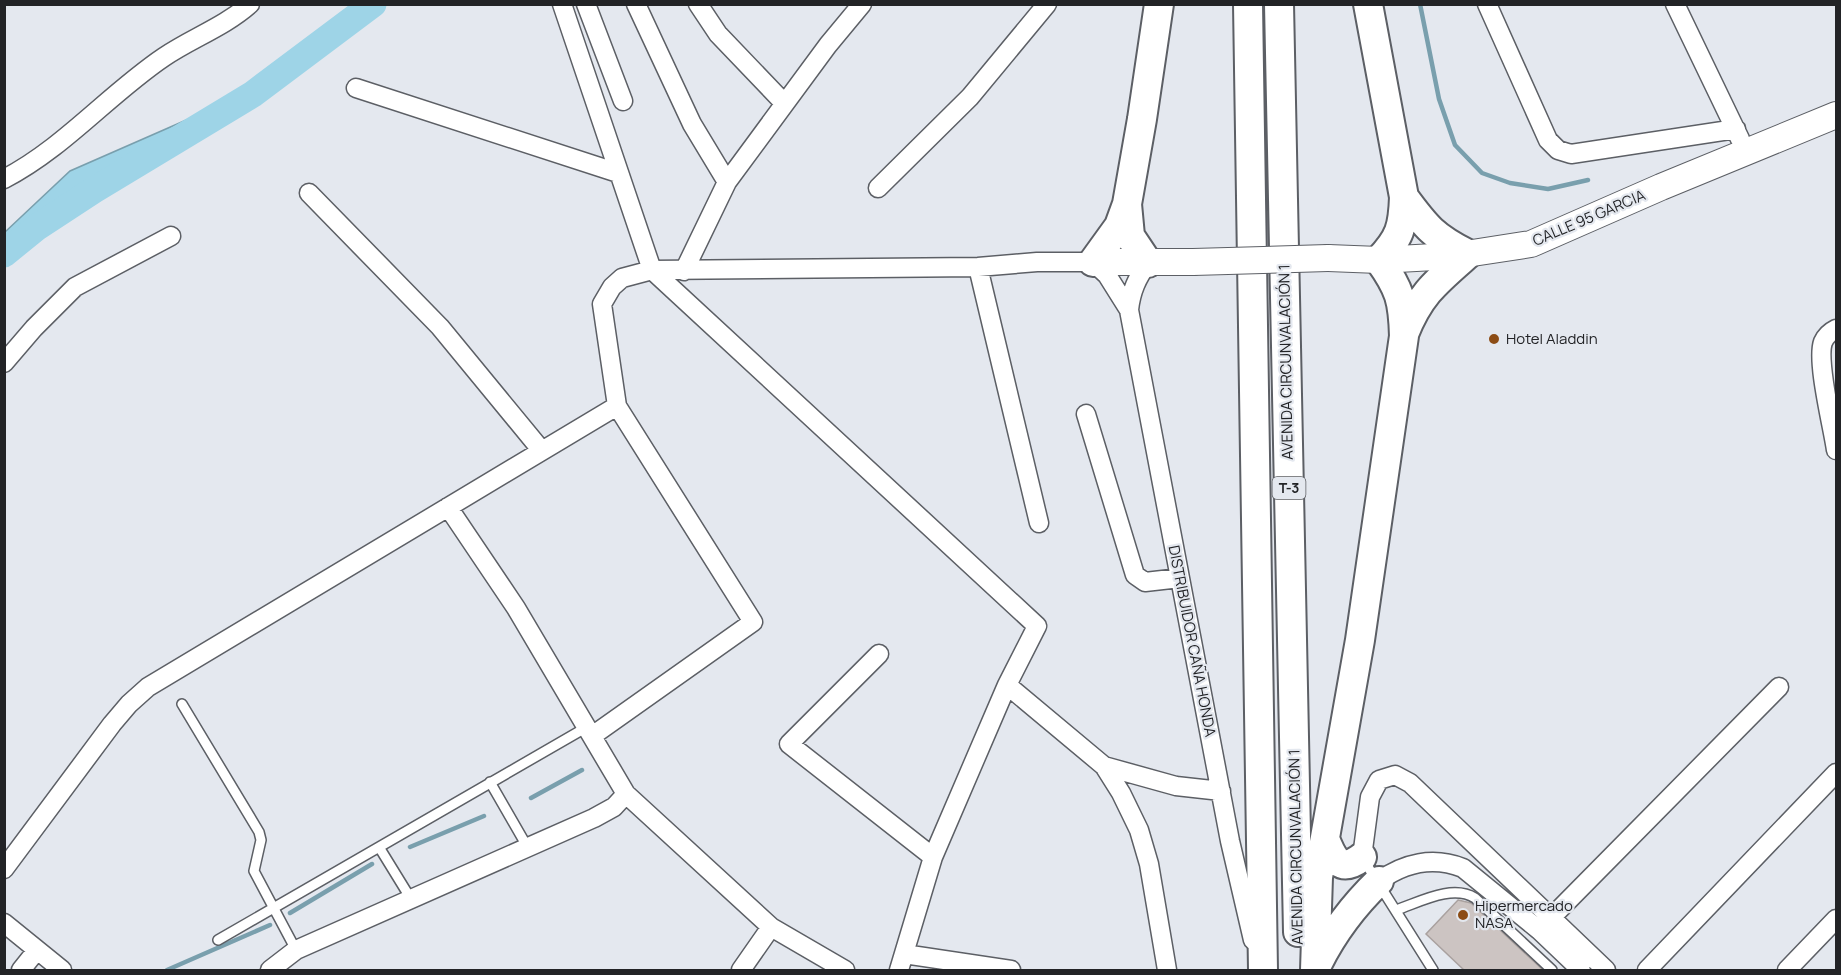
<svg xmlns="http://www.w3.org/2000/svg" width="1841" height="975" font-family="Manrope,sans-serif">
	<rect width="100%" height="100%" fill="#e4e8ef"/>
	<path fill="#9ed4e7" stroke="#799fad" stroke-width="1.5" d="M216,107L82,190L5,262V232L70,171Z"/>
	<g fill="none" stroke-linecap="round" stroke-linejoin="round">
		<path stroke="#799fad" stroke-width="4.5" d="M1420,4L1439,99L1455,145L1482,173L1510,183L1548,189L1588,180
			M531,798L582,770
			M410,847L484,816
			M290,913L372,864
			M167,970L270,925"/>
		<path stroke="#9ed4e7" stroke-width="27" d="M4,254L36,228L94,190L253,94L373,4"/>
	</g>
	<path fill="#ccc4c2" stroke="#a9a19f" stroke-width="1.5" d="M1458,900L1471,903L1543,970H1464L1426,934Z"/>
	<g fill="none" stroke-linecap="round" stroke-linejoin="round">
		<defs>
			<path id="lane" d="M182,704L259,832L261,840L254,871L296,950
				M490,782L528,848
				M379,847L411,899
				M1363,859L1433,970
				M1396,910C1420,902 1452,884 1475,898L1552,970
				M218,940L587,727"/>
			<path id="street" d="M562,4L652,270L1037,626L1007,685L933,857L899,970
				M586,4L623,101
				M636,4L692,124L727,182
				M698,4L718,34L784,103
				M1487,4L1548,140L1558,150L1571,154L1736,129
				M1675,4L1740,139
				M356,88L618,173
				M4,179C64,148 109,94 164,57C192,38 224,27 250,4
				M878,188L970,97L1047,4
				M309,193L440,327L542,451
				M1148,263C1137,278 1131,291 1129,310L1230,841L1253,940
				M978,267L1039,523
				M684,271L727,182L828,45L862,4
				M1836,329C1830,332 1826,335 1823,342C1816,361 1833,428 1836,450
				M4,363L34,328L75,287L171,236
				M1086,414L1135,575L1145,582L1180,578
				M448,507L516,608L626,794L771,927L845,970
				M879,654L789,744L933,857
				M1007,685L1104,766L1121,793L1139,830L1149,864L1167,970
				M592,736L753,622L617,406
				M1104,766L1176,786L1221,791
				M1362,857L1370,797L1379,780L1395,775L1410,783L1606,970
				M4,869L112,724L129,704L148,687L617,406L602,304L612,287L622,278L652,270L978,267L1037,262H1093L1107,275L1129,310
				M1379,881C1404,863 1433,856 1463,868L1539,930L1581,970
				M4,923L62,970
				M1539,930L1779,687
				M904,954L1011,970
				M21,970L37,950
				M270,970L296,950L594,818L614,807L626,794
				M741,970L771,927
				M1647,970L1836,773
				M1787,970L1836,919"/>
			<path id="secondary" d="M1328,258L1379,260L1453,256L1531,244L1661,187L1836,115
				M1093,262H1193"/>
			<path id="primary" d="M1248,4L1263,970
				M1279,4L1298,932
				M1404,197C1426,227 1434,237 1468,254C1436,282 1420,294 1404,334
				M1127,204L1130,236L1148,263
				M1093,262L1119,226L1127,204L1142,119L1159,4
				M1325,839C1333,859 1340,874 1362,857
				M1318,963C1334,931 1353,906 1379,881
				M1315,970L1318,877L1360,640L1404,336C1403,301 1400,289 1379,260C1400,238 1403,227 1404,197L1368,4"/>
		</defs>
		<use href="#lane" stroke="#5c5f65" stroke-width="12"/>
		<use href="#street" stroke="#5c5f65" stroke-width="21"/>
		<use href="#secondary" stroke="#5c5f65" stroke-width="28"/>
		<use href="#primary" stroke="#5c5f65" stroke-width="32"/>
		<use href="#lane" stroke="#fff" stroke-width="9"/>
		<use href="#street" stroke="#fff" stroke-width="18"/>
		<use href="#secondary" stroke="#fff" stroke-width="26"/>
		<use href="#primary" stroke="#fff" stroke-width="28"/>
		<defs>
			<path id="secondary-bridge" d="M1193,262L1328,258"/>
		</defs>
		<use href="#secondary-bridge" stroke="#5c5f65" stroke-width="28" stroke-linecap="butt"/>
		<use href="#secondary-bridge" stroke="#fff" stroke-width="26"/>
	</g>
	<g fill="#8c4c15" stroke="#e4e8ef" stroke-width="2">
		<circle cx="1494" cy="339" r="6"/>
		<circle cx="1463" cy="915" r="6"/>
	</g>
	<g text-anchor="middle" stroke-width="4.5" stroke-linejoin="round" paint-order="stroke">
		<rect fill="#e4e8ef" stroke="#5c5e62" stroke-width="1.5" x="1272.5" y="477" width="33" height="22" rx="4.5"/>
		<g font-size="14" font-weight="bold" fill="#222326">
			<text x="1289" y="493">T-3</text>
		</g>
		<g font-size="15" fill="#222326" stroke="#e4e8ef">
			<text transform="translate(1589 218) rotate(-23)" y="5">CALLE 95 GARCIA</text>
			<text transform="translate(1286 362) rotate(-91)" y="5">AVENIDA CIRCUNVALACIÓN 1</text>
			<text transform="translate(1192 641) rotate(79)" y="5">DISTRIBUIDOR CAÑA HONDA</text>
			<text transform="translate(1296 847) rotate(-91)" y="5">AVENIDA CIRCUNVALACIÓN 1</text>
		</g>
		<g font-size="15" fill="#222326" stroke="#e4e8ef" text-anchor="start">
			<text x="1506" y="344">Hotel Aladdin</text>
			<text x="1475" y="911">Hipermercado<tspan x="1475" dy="17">NASA</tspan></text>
		</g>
	</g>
	<rect width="1841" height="975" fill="none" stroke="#222326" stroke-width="12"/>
</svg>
